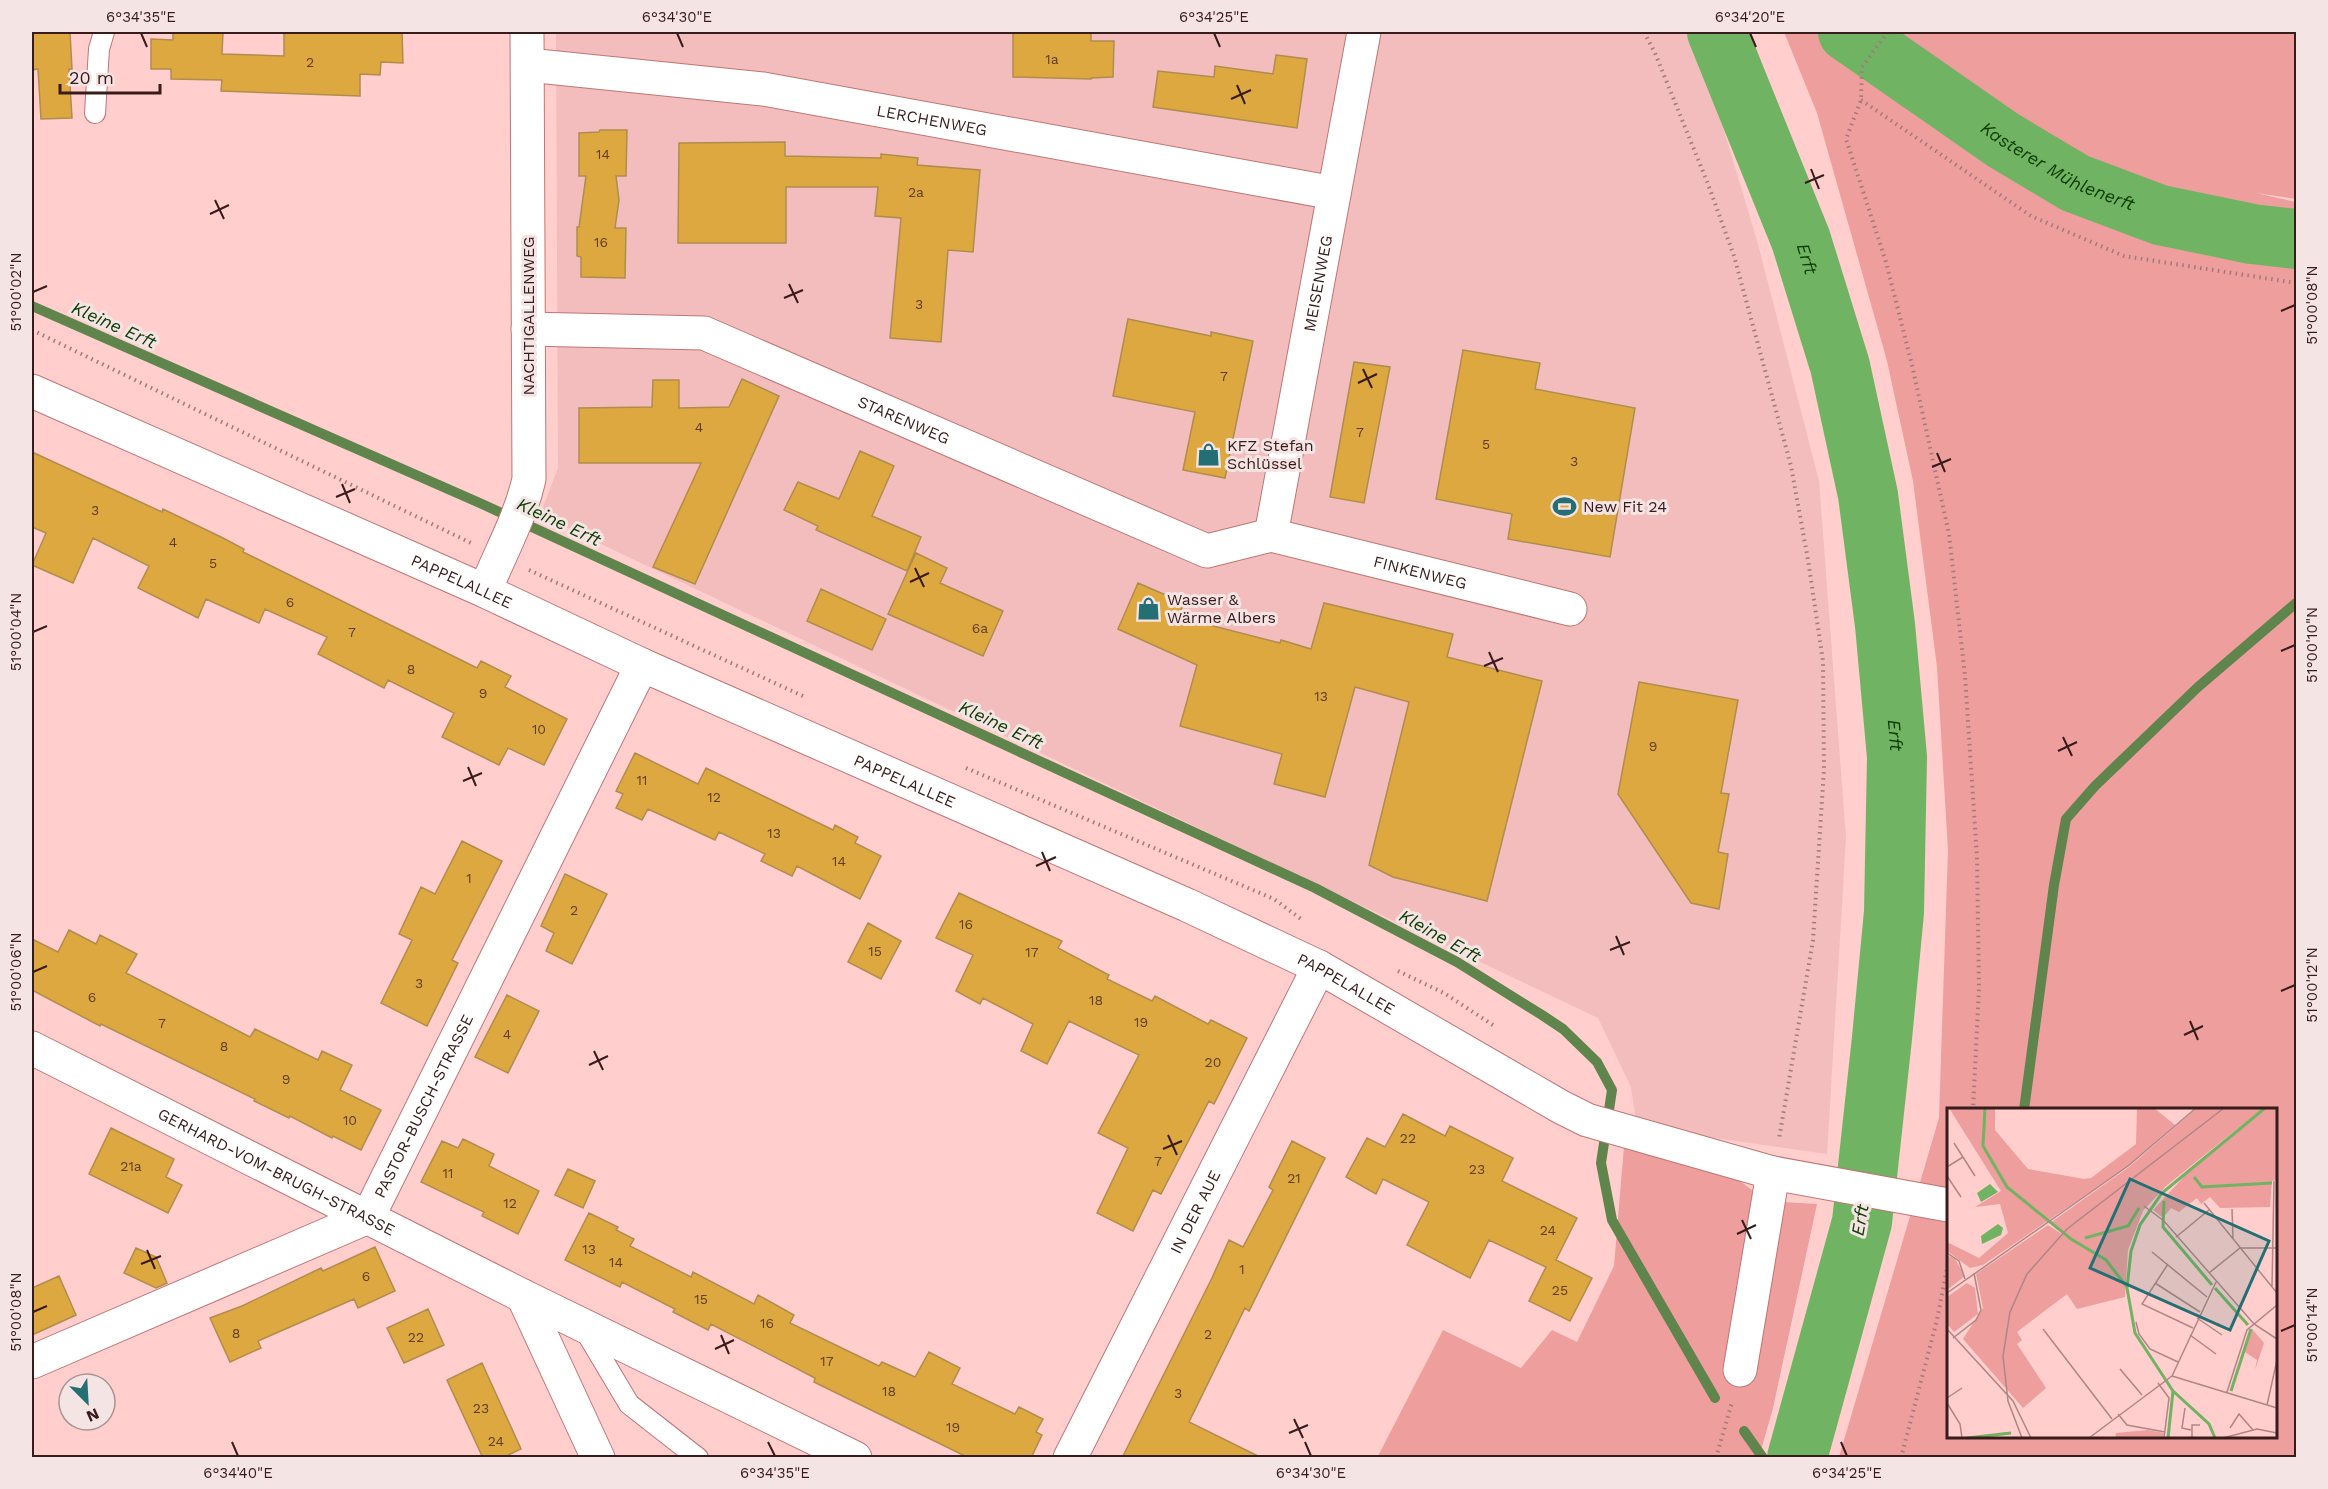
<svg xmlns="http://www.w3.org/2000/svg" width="2328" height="1489" font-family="'Work Sans',sans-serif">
	<rect width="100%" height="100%" fill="#ffcecd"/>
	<path fill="#f2bdbc" d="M556,32H1690L1722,124L1758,244L1819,481L1846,838L1827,1154L1637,1127L1631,1087L1598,1018L540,515L558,468Z"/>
	<path fill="#ed9e9d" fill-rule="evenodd" d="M1784,32H2296V199L2256,193L2296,202V1457H1839L1939,1118L1948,850L1937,667L1913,481L1887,361L1817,113ZM1948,1110H2276V1436H1948Z
		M1624,1147L1740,1181L1766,1201L1817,1204L1773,1408L1759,1457L1377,1458L1443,1330L1521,1368L1552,1330L1577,1342L1614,1266Z"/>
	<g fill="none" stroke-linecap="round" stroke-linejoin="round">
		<path stroke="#5f854d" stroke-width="10" d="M32,306L482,504L1315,888L1457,962L1542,1015L1563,1029L1597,1062L1612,1090L1601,1163L1612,1220L1715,1398
			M2024,1110L2054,885L2066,819L2095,786L2198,687L2296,603
			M1744,1431L1763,1458"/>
		<g stroke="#70b362" stroke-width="60">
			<path id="s1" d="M1717,32L1801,240L1840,366L1868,495L1885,625L1897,757L1894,912L1882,1038L1862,1222L1797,1458"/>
			<path id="s2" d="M1848,32L2003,140L2075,183L2160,215L2252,234L2296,239"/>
		</g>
	</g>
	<path fill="#dea841" stroke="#b08c4d" stroke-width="1.5" d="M32,32H70L72,69H69L72,118L41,119L38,69L32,70Z
		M173,32H223L222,54L284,56V32H402L403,63L381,62L380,75L360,74V96L221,91L222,80L171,79V69H151V39L173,40Z
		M1013,32H1091V41H1114L1113,77L1091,78V79L1013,77Z
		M1276,55L1307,59L1297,128L1153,107L1158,71L1214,77L1215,66L1273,74Z
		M600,130H627L626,176H616L619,200L615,228H626L625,278L581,277V257L577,256V227H579L586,176H579V133L599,132Z
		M785,142V156L881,158V154L918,158L917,165L980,170L973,252L948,250L941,342L890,338L901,218L875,216L878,187H786V243H678L679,143Z
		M1128,319L1211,336V332L1253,341L1225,478L1183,470L1195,412L1113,396Z
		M1463,350L1540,363L1535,389L1635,408L1610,557L1508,539L1512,514L1436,499Z
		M1354,362L1390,367L1364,503L1330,497Z
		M742,379L779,396L695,584L653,567L701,463H579V408L652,407L653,380H679V408L729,407Z
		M860,451L894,466L872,516L921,537L907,571L816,530L818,526L784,510L798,482L839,499Z
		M32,452L162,512L163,509L223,538L244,549L243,552L477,668L481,661L511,676L505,687L567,719L544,765L508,748L499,765L442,737L454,713L388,680L384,688L318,654L327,637L265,609L259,623L206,599L198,618L138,588L149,566L93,538L73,583L32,565L46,533L32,527Z
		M916,553L947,568L940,583L1003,611L983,656L888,614Z
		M1138,583L1184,603L1178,617L1280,643L1281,640L1311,649L1324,603L1453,634L1447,657L1542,681L1487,901L1393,877L1369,865L1409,702L1355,687L1325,797L1274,784L1282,754L1180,726L1197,665L1118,629Z
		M821,589L886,619L872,650L807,621Z
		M1639,682L1738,700L1721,793L1729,794L1718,852L1728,854L1719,909L1691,903L1618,794Z
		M635,753L698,784L706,768L833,830L835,825L858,837L855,843L881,856L860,899L797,866L792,876L761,861L765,854L719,832L715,840L648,809L642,820L616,808L623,794L616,791Z
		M462,841L502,861L452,960L458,963L427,1026L381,1003L412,940L399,934L421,887L435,894Z
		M565,874L607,894L572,964L546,951L554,933L541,926Z
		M959,893L1062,941L1058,948L1109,975L1107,979L1152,1001L1155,996L1208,1024L1211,1020L1247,1038L1214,1104L1209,1101L1161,1194L1153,1190L1133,1231L1097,1213L1128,1148L1098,1133L1139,1055L1069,1021L1047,1064L1021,1051L1033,1024L983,998L980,1004L956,991L973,955L936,938Z
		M868,923L901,941L881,979L848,962Z
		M69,930L96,944L100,935L137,954L126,973L250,1037L255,1029L318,1060L322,1051L352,1065L340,1090L381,1110L361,1150L333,1136L332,1138L290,1116L289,1118L254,1101L255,1099L101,1024L100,1026L32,990V939L58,952Z
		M507,995L539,1011L508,1073L475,1057Z
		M1403,1114L1445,1136L1450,1126L1513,1158L1502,1181L1577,1218L1556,1260L1592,1278L1570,1321L1529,1301L1546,1267L1489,1240L1470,1278L1407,1245L1429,1202L1383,1179L1376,1194L1346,1177L1367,1138L1385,1147Z
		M111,1128L174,1159L166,1177L182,1185L168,1213L89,1174Z
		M463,1139L494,1154L489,1166L539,1191L518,1234L482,1216L484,1212L421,1182L442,1141L458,1148Z
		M1292,1141L1325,1158L1249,1311L1245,1308L1189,1422L1262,1458H1122L1212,1278L1229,1240L1243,1247L1273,1190L1269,1187Z
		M568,1169L595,1181L583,1208L555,1195Z
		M589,1213L618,1227L616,1230L634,1239L630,1246L691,1277L693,1272L754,1304L758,1295L794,1315L790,1323L879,1366L882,1362L915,1377L929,1352L960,1368L952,1384L1015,1414L1019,1407L1043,1419L1036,1432L1042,1435L1031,1458H969L814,1382L815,1378L711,1324L708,1330L673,1312L675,1309L622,1282L620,1287L565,1260Z
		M375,1247L395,1291L358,1308L354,1299L258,1341L261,1348L230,1362L210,1318L242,1306L321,1268L323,1271Z
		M136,1248L156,1257L167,1283L156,1288L124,1273Z
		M59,1276L76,1315L32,1335V1288Z
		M428,1309L444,1345L404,1363L387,1328Z
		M482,1363L521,1449L502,1458H483L447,1380Z"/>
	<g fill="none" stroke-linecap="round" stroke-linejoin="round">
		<defs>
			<path id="service" d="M95,113L99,49L104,32
				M583,1327L629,1404L698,1458"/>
			<g id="minor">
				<path id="s3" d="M528,65L763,89L1334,193"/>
				<path id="s4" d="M528,329L704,333L1207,551L1271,535L1570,609"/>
				<path id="s5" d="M32,391L485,591L642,665L1187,905L1319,967L1561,1107L1587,1120L1773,1173L1948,1205"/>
				<path id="s6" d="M1271,535L1364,32"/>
				<path d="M485,591C500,553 520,519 529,479L527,32"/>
				<path id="s7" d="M32,1048L523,1296L855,1458"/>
				<path d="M523,1296L598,1458"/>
				<path id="s8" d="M32,1362L368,1217L642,665"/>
				<path d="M1740,1370L1773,1173"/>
				<path id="s9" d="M1070,1458L1319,967"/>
			</g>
		</defs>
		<use href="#service" stroke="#bf7676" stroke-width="22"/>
		<use href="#minor" stroke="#bf7676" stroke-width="35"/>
		<path stroke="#a27a7a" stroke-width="4" stroke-dasharray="1.5 4.5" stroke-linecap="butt" d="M1644,32L1655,53L1708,184L1734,256L1791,466L1808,560L1823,661L1824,769L1813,940L1779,1139
			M1888,32L1862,67L1861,100L1846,139L1886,262L1912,365L1949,534L1965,676L1977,857L1979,988L1973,1110
			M1861,100L2031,216L2124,256L2296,283
			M32,330L471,543
			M529,570L803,696
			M966,768L1274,899L1301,919
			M1398,971L1444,993L1496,1027
			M1716,1458L1732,1402
			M1901,1458L1937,1320L1948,1263"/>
		<use href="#service" stroke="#fff" stroke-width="20"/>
		<use href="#minor" stroke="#fff" stroke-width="33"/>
	</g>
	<path fill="none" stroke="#381b1b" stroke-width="2" d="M141,33L147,47M677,33L683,47M1214,33L1220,47M1750,33L1756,47M1237,85L1245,104M1231,99L1251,90M1811,169L1819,189M1805,183L1824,175M215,200L224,219M210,214L229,205M789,284L798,303M33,292L47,286M784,298L803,290M2281,311L2295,305M1363,369L1372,388M1358,383L1377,374M1937,453L1945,472M1932,467L1951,459M342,484L350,503M336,497L355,489M915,568L924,587M910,582L929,573M33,632L47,626M2281,651L2295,645M1489,652L1498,672M1484,666L1503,658M2063,737L2072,756M2058,751L2077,742M468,767L476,786M463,781L482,773M1042,852L1050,871M1036,866L1056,857M1616,936L1624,955M1610,950L1630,942M33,972L47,966M2281,991L2295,985M2190,1021L2198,1040M2184,1035L2203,1026M594,1051L603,1070M589,1065L608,1056M1168,1135L1177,1155M1163,1149L1182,1141M1742,1220L1751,1239M1737,1234L1756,1225M147,1250L155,1269M141,1264L161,1256M33,1312L47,1306M2281,1331L2295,1325M721,1335L729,1354M715,1349L734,1340M1294,1419L1303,1438M1289,1433L1308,1425M232,1442L238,1456M768,1442L775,1456M1305,1442L1311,1456M1841,1442L1847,1456"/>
	<defs>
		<symbol id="shop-bare" viewBox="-9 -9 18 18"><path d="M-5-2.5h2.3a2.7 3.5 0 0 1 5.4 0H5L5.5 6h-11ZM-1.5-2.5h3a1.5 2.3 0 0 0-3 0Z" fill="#246f73" stroke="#f5e4e4" stroke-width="2.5" paint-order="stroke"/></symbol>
		<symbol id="stadium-bare" viewBox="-9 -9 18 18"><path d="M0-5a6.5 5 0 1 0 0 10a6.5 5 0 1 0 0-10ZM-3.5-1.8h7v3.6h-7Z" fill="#246f73" stroke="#f5e4e4" stroke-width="2.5" paint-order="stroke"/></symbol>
	</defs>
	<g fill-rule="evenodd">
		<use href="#shop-bare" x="1192" y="438" width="33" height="33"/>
		<use href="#stadium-bare" x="1548" y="490" width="33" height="33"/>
		<use href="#shop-bare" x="1132" y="592" width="33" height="33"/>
	</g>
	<g text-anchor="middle" stroke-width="6" stroke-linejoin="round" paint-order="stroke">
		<g font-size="14" fill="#623e24">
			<text x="1052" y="64">1a</text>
			<text x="310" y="67">2</text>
			<text x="603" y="159">14</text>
			<text x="916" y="197">2a</text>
			<text x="601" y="247">16</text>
			<text x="919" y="309">3</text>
			<text x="1224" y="381">7</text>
			<text x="699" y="432">4</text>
			<text x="1360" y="437">7</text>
			<text x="1486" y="449">5</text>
			<text x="1574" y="466">3</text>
			<text x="95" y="515">3</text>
			<text x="173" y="547">4</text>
			<text x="213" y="568">5</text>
			<text x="290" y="607">6</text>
			<text x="980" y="633">6a</text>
			<text x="352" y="637">7</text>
			<text x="411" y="674">8</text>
			<text x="483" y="698">9</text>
			<text x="1321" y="701">13</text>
			<text x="539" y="734">10</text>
			<text x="1653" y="751">9</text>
			<text x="642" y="785">11</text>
			<text x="714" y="802">12</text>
			<text x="774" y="838">13</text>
			<text x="839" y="866">14</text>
			<text x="469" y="883">1</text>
			<text x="574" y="915">2</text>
			<text x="966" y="929">16</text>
			<text x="875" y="956">15</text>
			<text x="1032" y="957">17</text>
			<text x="419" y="988">3</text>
			<text x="92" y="1002">6</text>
			<text x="1096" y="1005">18</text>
			<text x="1141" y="1027">19</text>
			<text x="162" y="1028">7</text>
			<text x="507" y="1039">4</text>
			<text x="224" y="1051">8</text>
			<text x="1213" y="1067">20</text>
			<text x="286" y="1084">9</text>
			<text x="350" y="1125">10</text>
			<text x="1408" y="1143">22</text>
			<text x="1158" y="1166">7</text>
			<text x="131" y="1171">21a</text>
			<text x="1477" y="1174">23</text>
			<text x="448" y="1178">11</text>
			<text x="1294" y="1183">21</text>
			<text x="510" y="1208">12</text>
			<text x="1548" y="1235">24</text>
			<text x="589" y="1254">13</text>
			<text x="616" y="1267">14</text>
			<text x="1242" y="1274">1</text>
			<text x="366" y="1281">6</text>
			<text x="1560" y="1295">25</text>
			<text x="701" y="1304">15</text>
			<text x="767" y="1328">16</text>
			<text x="236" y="1338">8</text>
			<text x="1208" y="1339">2</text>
			<text x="416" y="1342">22</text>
			<text x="827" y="1366">17</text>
			<text x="889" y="1396">18</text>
			<text x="1178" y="1398">3</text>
			<text x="481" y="1413">23</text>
			<text x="953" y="1432">19</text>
			<text x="496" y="1446">24</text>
		</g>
		<g font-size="16" fill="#381b1b" stroke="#f5e4e4">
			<text dy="6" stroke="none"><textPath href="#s3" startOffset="408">LERCHENWEG</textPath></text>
			<text dy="6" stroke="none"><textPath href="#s6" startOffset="256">MEISENWEG</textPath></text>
			<text transform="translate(528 316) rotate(-90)" y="6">NACHTIGALLENWEG</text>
			<text dy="6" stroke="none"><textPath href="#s4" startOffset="394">STARENWEG</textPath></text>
			<text dy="6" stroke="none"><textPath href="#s4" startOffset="944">FINKENWEG</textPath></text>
			<text dy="6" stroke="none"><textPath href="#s5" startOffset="470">PAPPELALLEE</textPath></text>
			<text dy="6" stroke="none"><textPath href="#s5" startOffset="956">PAPPELALLEE</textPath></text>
			<text dy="6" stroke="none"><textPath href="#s5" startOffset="1442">PAPPELALLEE</textPath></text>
			<text dy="6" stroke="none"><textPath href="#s8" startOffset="490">PASTOR-BUSCH-STRASSE</textPath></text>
			<text dy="6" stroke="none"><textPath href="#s7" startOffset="274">GERHARD-VOM-BRUGH-STRASSE</textPath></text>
			<text dy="6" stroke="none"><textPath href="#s9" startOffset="276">IN DER AUE</textPath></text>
		</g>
		<g font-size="16" fill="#381b1b" stroke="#f5e4e4" text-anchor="start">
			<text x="1227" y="451">KFZ Stefan<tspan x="1227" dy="18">Schlüssel</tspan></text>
			<text x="1583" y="512">New Fit 24</text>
			<text x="1167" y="605">Wasser &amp;<tspan x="1167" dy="18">Wärme Albers</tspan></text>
		</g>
		<g font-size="18" font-style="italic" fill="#0e3d03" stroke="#f5e4e4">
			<text dy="6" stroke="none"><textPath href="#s2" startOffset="250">Kasterer Mühlenerft</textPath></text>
			<text dy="6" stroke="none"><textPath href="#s1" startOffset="244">Erft</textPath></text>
			<text transform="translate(114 325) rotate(24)" y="6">Kleine Erft</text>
			<text transform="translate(559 522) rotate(25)" y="6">Kleine Erft</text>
			<text transform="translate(1001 725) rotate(25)" y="6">Kleine Erft</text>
			<text dy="6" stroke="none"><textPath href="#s1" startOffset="730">Erft</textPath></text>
			<text transform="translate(1440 936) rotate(29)" y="6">Kleine Erft</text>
			<text transform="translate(1860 1220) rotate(-80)" y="6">Erft</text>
		</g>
	</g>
	<g transform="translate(1947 1108)">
		<rect width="330" height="330" fill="#ffcecd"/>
		<path d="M2,0H48V22L81,61L137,71L144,70L189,36L190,0H207L228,17L181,58L36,157L23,160L0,143V134L32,150L61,125L53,96L28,99L54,83ZM250,0H316L219,78L196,103L181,142L178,189L130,201L120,186L70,224L75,232L70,236L99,280L76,300L16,231L36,200L29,166L101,117L139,142L103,115L182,59ZM320,0H330V72L325,73L323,99L273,100L263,89L254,96L250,90L232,104L224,100L216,110L206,102L246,59ZM0,147L8,151L18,168L0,182ZM20,175L28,180L31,206L7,224L0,216V189ZM305,221L317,235L308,262L310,252L298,244ZM201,322L217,325L216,330H168L169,325Z" fill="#ed9e9d"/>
		<path d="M43,76L51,84L34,94L30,85ZM51,116L56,120L54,127L35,136L34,128Z" fill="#70b362"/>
		<path fill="none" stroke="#70b362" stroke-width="3" d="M38,0L36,38L60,79L124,131L159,152L180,179M247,69L255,79L325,75M217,93L216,119L265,177M138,130L181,118L192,100M268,180L301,217M226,283L262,316L268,330M284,283L304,221M20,330L64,325M221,330L226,283L188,225L180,180L184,143L193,117L215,85L318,0"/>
		<path fill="none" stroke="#af8686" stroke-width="1.5" d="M7,35L28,68M0,59L16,49M0,68L14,89M257,95L330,185M197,98L217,113L307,216L330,231M285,101L286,131M229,129L262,102M205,144L260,189M0,145L12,153L18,171M221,156L195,196L246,220M262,165L293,140H330M208,175L253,204M325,179L327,73M0,185L181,58L249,0M250,210L275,227M189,214L192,226L203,241L231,254M0,221L66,293L84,330M96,221L165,311M243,227L269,246M6,230L29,212L34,202L27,165M173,261L195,287M225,268L330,300M225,268L269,174M211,275L222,290L217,330M280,284L300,222L330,197M0,290L15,280M0,295L13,316L15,330M320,297L330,252M238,300L235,320L244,322M171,306L180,317L218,324M283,320L292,306L306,322M75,330L61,293L56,248L63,204L80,166L120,121L277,0M142,330L225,268M245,330V317H253M276,330L310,321L330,325"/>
		<path fill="#246f73" fill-opacity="0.15" stroke="#246f73" stroke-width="3" d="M183,71L322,133L283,222L143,160Z"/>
		<rect width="330" height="330" fill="none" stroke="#381b1b" stroke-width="3"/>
	</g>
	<rect width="2328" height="1489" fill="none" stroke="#f5e4e4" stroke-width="66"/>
	<g transform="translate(87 1402) rotate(156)"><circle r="28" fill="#f5e4e4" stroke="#a99494" stroke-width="1.5"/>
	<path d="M0-4.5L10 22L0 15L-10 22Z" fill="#246f73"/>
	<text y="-9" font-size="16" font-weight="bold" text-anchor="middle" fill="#381b1b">N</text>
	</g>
	<path d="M60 84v9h100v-9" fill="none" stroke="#381b1b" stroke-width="3"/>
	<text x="69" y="84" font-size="18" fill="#381b1b" stroke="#f5e4e4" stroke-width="4.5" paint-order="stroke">20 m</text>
	<rect x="33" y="33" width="2262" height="1423" fill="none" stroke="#381b1b" stroke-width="2"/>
	<g font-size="15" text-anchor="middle" fill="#381b1b">
		<text x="141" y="22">6°34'35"E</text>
		<text x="677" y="22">6°34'30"E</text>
		<text x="1214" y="22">6°34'25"E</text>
		<text x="1750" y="22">6°34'20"E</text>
		<text transform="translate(16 292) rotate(-90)" y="5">51°00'02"N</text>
		<text transform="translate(2312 305) rotate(-90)" y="5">51°00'08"N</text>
		<text transform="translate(16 632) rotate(-90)" y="5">51°00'04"N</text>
		<text transform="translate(2312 645) rotate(-90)" y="5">51°00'10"N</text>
		<text transform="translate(16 972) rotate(-90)" y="5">51°00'06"N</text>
		<text transform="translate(2312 985) rotate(-90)" y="5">51°00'12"N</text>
		<text transform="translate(16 1312) rotate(-90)" y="5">51°00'08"N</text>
		<text transform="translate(2312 1325) rotate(-90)" y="5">51°00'14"N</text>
		<text x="238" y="1478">6°34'40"E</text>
		<text x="775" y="1478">6°34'35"E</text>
		<text x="1311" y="1478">6°34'30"E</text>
		<text x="1847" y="1478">6°34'25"E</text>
	</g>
</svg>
